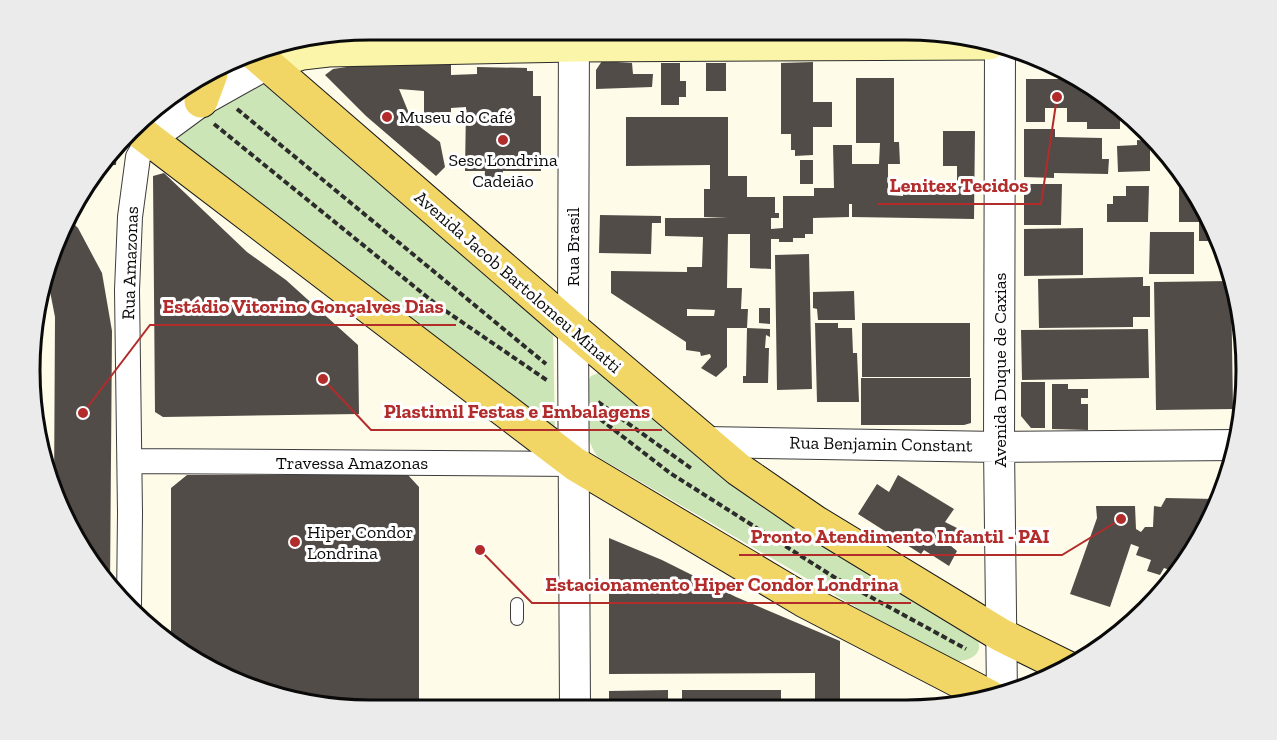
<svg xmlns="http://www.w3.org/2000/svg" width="1277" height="740" font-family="'Zilla Slab',serif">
	<rect width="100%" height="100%" fill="#fefbe9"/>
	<path fill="#cce5b6" d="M269,81L553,327L555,435L169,137L255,86Z
		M601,372L684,439L873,577L972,632C992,653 966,666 945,659L598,457C582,437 587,408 587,383L591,376Z"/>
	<path fill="#524c48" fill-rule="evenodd" d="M451,58V75L477,74V67L527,68V71H533V96H541V171H503L502,184H484L485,171H465L466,107L451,108V114H424V91L399,89L408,111L407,117L440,142L445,167L436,176L366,116L325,75L333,69L367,64Z
		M602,61L632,63L633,74H653L652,87L596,89V70Z
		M813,62V102H832V127H813V155L795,156V150H791V134H781V63Z
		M661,63H680V81H686V97H679V105H661Z
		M706,63H726V91H706Z
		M856,78H894V142H899L900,164H888V195L903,196V187H957V166H943V131H975L974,219L852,217V204H849V217L813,218V234H805V238H793V242H779V239H771V269L750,268V234H728L727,288H742L741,309H748L747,328H727V367L716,377L701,368L711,357L710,354L701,356L700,352L686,350V342L611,293V271L687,272V267H702L703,237L665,236V218H728L704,217V189H710V165L626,166V117H728V176H747V197H775V213H779V218H771V229L783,228V196H814V188H834L833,145H852V164H879L880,143H856ZM687,309L715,310L714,316H687Z
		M1026,79H1078L1096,87L1122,113H1120V129H1087V122H1067V108H1045V122H1026Z
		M1024,129H1055V137L1102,138V159H1109L1108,174L1054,173V178L1024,177Z
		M1137,140L1150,141V171L1118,172L1117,146L1137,145Z
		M117,149L116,165H102Z
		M800,160H813V184H800Z
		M1179,170L1190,181L1214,241H1199V222H1179Z
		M164,173L247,252L286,280L358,345L359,414L163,417L155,412L153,176Z
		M1024,184H1062L1061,225H1024Z
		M1126,186H1149L1148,222H1107V204H1113V196H1126Z
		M600,215L661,216V223H652L651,254L599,253Z
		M70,220L78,228L102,273L112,331L110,586L100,577L56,500L54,494L55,317L48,281L44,276Z
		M1083,228V275L1024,276V229Z
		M1150,232H1194V274H1149Z
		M809,254L812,389L777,390L775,255Z
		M1143,277V286H1150V317H1133V327L1039,328L1038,279Z
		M1231,281L1233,409L1156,410L1154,282Z
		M854,291L855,320H818L817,309L813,308V292Z
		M759,308H770V324L759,323Z
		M815,323H838V328H852L853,353H857L859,402H817Z
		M862,323H970V377H862Z
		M747,328L770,329V337L766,335L765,348H769L768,383H743V376H746Z
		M1237,328H1240L1241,410H1238Z
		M1148,329L1149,378L1022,380L1021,330Z
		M861,378H971V423L964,425H861Z
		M1021,382H1045V428H1031L1021,416Z
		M1052,384H1068V389H1088V398H1081V404H1088V430L1052,429Z
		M187,475H408L419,487V709H347L261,692L181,653L171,643V488Z
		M898,475L954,509L945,522L961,530L951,546L957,551L949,566L924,550L921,554L858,514L877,484L889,492Z
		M1166,498L1215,499L1190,559L1178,573L1164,568L1160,575L1147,571L1151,560L1136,555L1139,547L1131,544L1110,607L1070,594L1097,518L1096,506H1135L1136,529L1141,532L1145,527H1153L1154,506L1161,507Z
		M609,538L662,560L736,597L840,641V709H682V690H781V706H815V673L609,674Z
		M668,690V709H609V691Z"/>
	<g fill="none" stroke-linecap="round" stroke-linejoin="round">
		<defs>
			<path id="service" d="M517,619V604"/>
			<path id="minor" d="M130,461L575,464
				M129,604L130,513L127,290L130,217L138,157L148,140"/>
			<path id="tertiary" d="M574,30L573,329L575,709
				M1000,45L999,447L1002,695
				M148,140L201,101L267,64
				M705,442L999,447L1237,445"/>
			<path id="secondary" d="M267,64L302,53L328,50L574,45L989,43"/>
			<path id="primary" d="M253,52L573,329L738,469L815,522L1001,635L1068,668
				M201,101L211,74
				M136,129L575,464L805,601L990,697"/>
		</defs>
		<use href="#service" stroke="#3d3d3d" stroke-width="14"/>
		<use href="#minor" stroke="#3d3d3d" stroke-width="26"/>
		<use href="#tertiary" stroke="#3d3d3d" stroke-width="32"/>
		<use href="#secondary" stroke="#2c2c2c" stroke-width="35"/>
		<use href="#primary" stroke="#1b1b1b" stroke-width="35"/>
		<path stroke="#2c2c2c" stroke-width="4" stroke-dasharray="6 3" stroke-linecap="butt" d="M237,109L546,364
			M214,124L437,305L548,381
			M598,402L692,469
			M600,419L670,473L834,577L966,649"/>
		<use href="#service" stroke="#fff" stroke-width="12"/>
		<use href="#minor" stroke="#fff" stroke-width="24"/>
		<use href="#tertiary" stroke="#fff" stroke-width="30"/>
		<use href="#secondary" stroke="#faf5a8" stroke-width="33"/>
		<use href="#primary" stroke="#f1d666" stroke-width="33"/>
	</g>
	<g fill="#b12c2b" stroke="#fff" stroke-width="2">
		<circle cx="387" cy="117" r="6"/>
		<circle cx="503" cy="140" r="6"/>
		<circle cx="295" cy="542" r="6"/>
	</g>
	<g text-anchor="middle" stroke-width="6" stroke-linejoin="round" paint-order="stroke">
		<g font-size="18" fill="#0a0a0a" stroke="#fff" text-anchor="start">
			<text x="399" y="123">Museu do Café</text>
			<text x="503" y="166" text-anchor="middle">Sesc Londrina<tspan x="503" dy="21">Cadeião</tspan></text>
			<text x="307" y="538">Hiper Condor<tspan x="307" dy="21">Londrina</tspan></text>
		</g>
		<g font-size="18" fill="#0a0a0a" stroke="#fff">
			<text transform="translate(573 247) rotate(-90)" y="6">Rua Brasil</text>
			<text transform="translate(130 263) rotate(-88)" y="6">Rua Amazonas</text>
			<text transform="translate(518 282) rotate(41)" y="6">Avenida Jacob Bartolomeu Minatti</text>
			<text transform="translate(1000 370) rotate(-90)" y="6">Avenida Duque de Caxias</text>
			<text transform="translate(881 444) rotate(1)" y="6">Rua Benjamin Constant</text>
			<text x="352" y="469">Travessa Amazonas</text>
		</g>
	</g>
	<path d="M0 0H1277V740H0ZM370 40H906A330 330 0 0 1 1236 370V370A330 330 0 0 1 906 700H370A330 330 0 0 1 40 370V370A330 330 0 0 1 370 40Z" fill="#ebebeb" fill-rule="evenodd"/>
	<path fill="none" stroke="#0a0a0a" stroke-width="3" d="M370 40H906A330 330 0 0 1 1236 370V370A330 330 0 0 1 906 700H370A330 330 0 0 1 40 370V370A330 330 0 0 1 370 40Z"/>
	<path fill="none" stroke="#b12c2b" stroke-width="2" d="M1057 97L1041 204H878M83 413L150 325H456M323 379L371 430H662M1121 519L1062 555H739M480 550L532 603H911"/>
	<g fill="#b12c2b" stroke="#fff" stroke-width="2">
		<circle cx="1057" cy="97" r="6"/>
		<circle cx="83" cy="413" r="6"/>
		<circle cx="323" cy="379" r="6"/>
		<circle cx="1121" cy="519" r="6"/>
		<circle cx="480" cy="550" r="6"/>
	</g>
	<g font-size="20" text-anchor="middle" font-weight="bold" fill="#b12c2b" stroke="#fff" stroke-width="6" stroke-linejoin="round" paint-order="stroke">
		<text x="959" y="192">Lenitex Tecidos</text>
		<text x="303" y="313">Estádio Vitorino Gonçalves Dias</text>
		<text x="517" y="418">Plastimil Festas e Embalagens</text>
		<text x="900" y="543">Pronto Atendimento Infantil - PAI</text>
		<text x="722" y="591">Estacionamento Hiper Condor Londrina</text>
	</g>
</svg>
